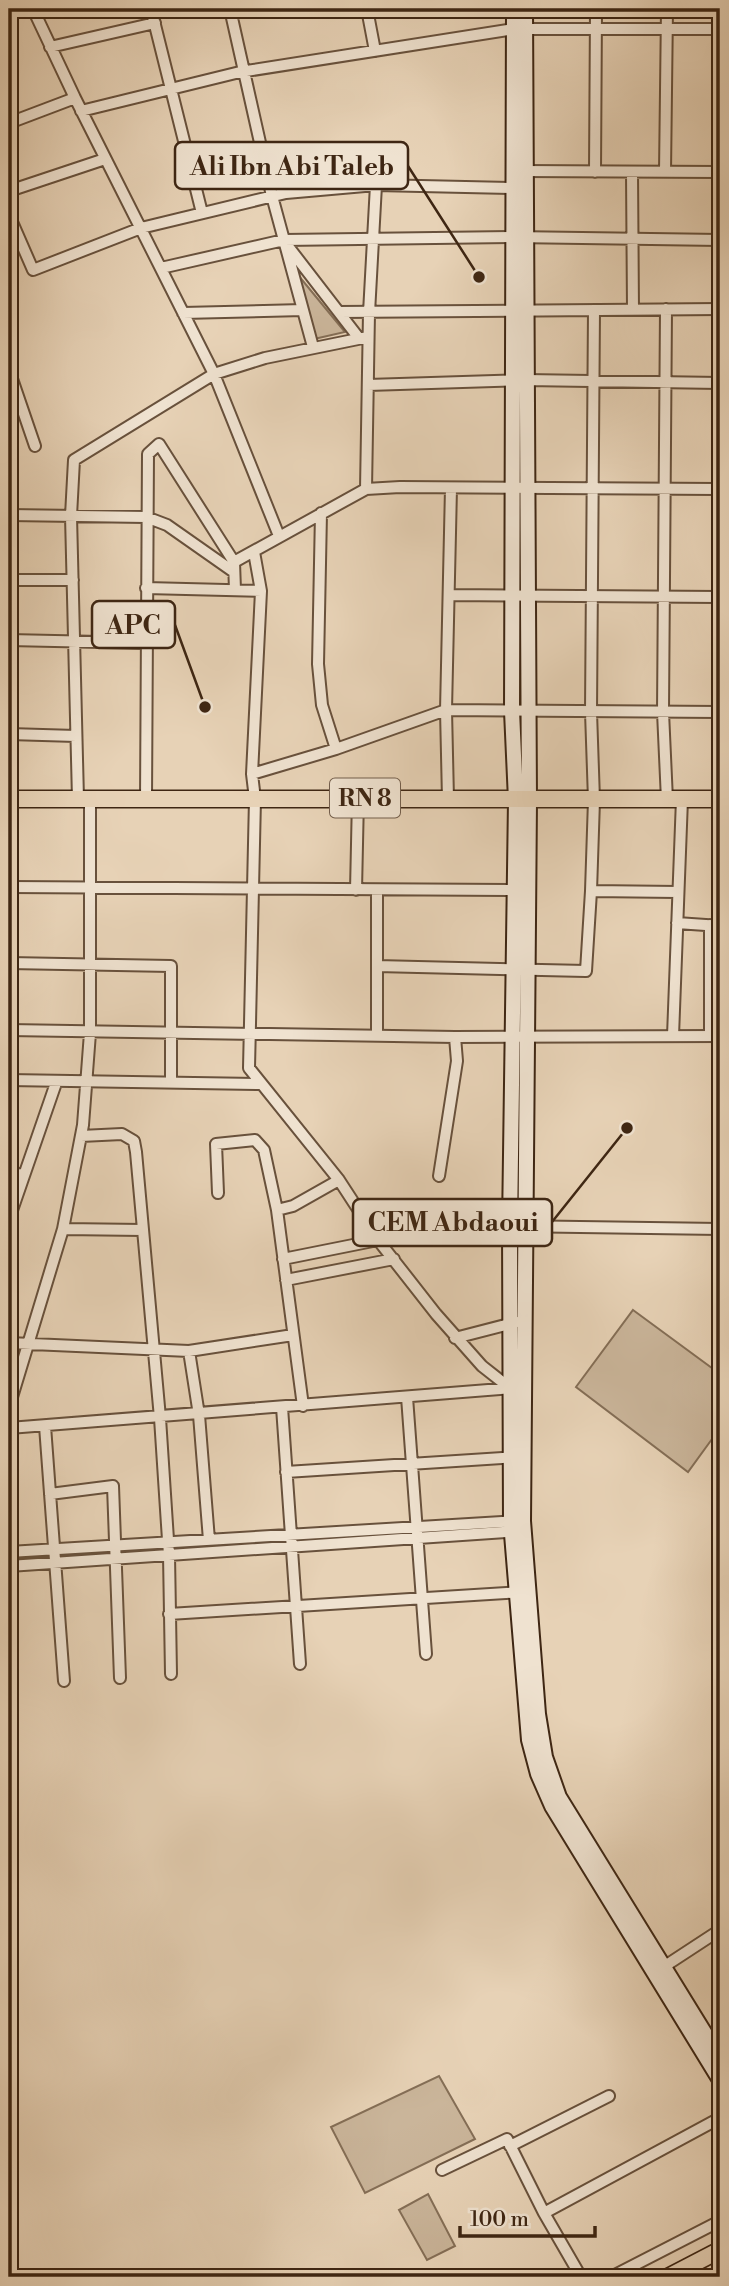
<svg xmlns="http://www.w3.org/2000/svg" width="729" height="2286" font-family="'Libre Bodoni',serif">
	<rect width="100%" height="100%" fill="#e7d2b6"/>
	<filter id="stains"><feTurbulence type="fractalNoise" baseFrequency=".00286" numOctaves="4"/><feColorMatrix values="0 0 0 0 .2 0 0 0 0 .09 0 0 0 0 .02 0 0 0 .5 -.17"/></filter>
	<radialGradient id="worn" r=".72"><stop offset=".6" stop-color="#630" stop-opacity="0"/><stop offset="1" stop-color="#630" stop-opacity=".3"/></radialGradient>
	<path fill="#cab59a" stroke="#846e56" stroke-width="2" d="M298,275L345,332L314,339Z
		M633,1310L720,1374V1428L688,1472L576,1387Z
		M439,2076L475,2139L365,2193L331,2127Z
		M428,2194L455,2246L427,2260L399,2210Z"/>
	<g fill="none" stroke-linecap="round" stroke-linejoin="round">
		<defs>
			<path id="minor" d="M33,9L75,98L214,374L279,536
				M151,9L202,213
				M230,9L272,196L313,347
				M367,9L375,51
				M232,13L262,9
				M50,47L155,23
				M81,111L240,72L514,29H720
				M9,123L75,98
				M520,171L720,172
				M595,172L596,9
				M632,172L633,310
				M665,172L667,9
				M9,191L105,159
				M9,215L33,270L141,228L286,193L376,185L514,188
				M287,245L358,337
				M161,268L284,240L513,237L720,240
				M666,309L663,712L667,800
				M594,310L591,712L594,800L591,891L678,892
				M339,312L720,309
				M183,313L303,310
				M9,370L35,446
				M368,385L526,380L720,383
				M366,489L369,313L376,185
				M321,513L318,664L322,705L336,749
				M9,515L146,517L167,525L234,572
				M254,552L261,591L252,774L255,799L249,1068L339,1180L378,1240L436,1314L482,1366L510,1388
				M9,580H73
				M146,588L261,591
				M235,590L234,562L366,489L400,487L720,489
				M450,595L720,597
				M9,640L146,643
				M9,734L76,736
				M252,774L336,749L446,710L720,712
				M78,799L71,516L74,460L214,374L265,358L368,337
				M448,799L446,710L451,488
				M146,800L148,454L159,444L234,562
				M9,887L522,890
				M356,890L358,798
				M677,923L720,926
				M710,925V1036
				M9,963L171,966V1082
				M377,966L586,971L591,891
				M9,1030L455,1037L720,1036
				M377,1034V890
				M673,1036L682,799
				M9,1080L258,1084
				M81,1136L122,1134L134,1141L136,1152L160,1418L169,1555L171,1674
				M9,1173L24,1175
				M439,1176L457,1061L455,1037
				M218,1193L216,1144L255,1140L264,1150L277,1210
				M9,1219L56,1083
				M510,1226L720,1229
				M63,1229L143,1230
				M283,1259L378,1240
				M286,1280L394,1259
				M455,1338L517,1322
				M9,1343L189,1351L293,1335
				M189,1351L199,1415L209,1540
				M407,1397L426,1654
				M303,1406L277,1210L293,1206L339,1180
				M9,1407L63,1229L83,1125L90,1033V799
				M282,1407L300,1664
				M45,1426L64,1681
				M9,1428L513,1388
				M286,1472L517,1457
				M50,1494L113,1486L120,1678
				M9,1552L517,1521
				M9,1566L519,1531
				M169,1614L522,1592
				M665,1966L720,1930
				M510,2146L609,2096
				M442,2170L507,2139L544,2213L720,2118
				M544,2213L581,2277
				M611,2277L720,2221"/>
			<path id="secondary" d="M514,9L512,711L516,800L510,1226L511,1522L529,1740L538,1774L552,1806L720,2080
				M525,9L529,801L523,1521L538,1714L545,1757L559,1797L720,2058"/>
			<path id="primary" d="M9,799H720
				M668,2277L720,2250"/>
		</defs>
		<use href="#minor" stroke="#68513c" stroke-width="14"/>
		<use href="#secondary" stroke="#3e2613" stroke-width="18"/>
		<use href="#primary" stroke="#3e2613" stroke-width="19"/>
		<use href="#minor" stroke="#efe2d0" stroke-width="10"/>
		<use href="#secondary" stroke="#efe2d0" stroke-width="14"/>
		<use href="#primary" stroke="#e7d2b6" stroke-width="16"/>
	</g>
	<g text-anchor="middle" stroke-width="7" stroke-linejoin="round" paint-order="stroke">
		<rect fill="#efe2d0" stroke="#735e4c" stroke-width="2" x="330" y="778.5" width="70" height="39" rx="5"/>
		<g font-size="23" font-weight="bold" fill="#3e2613">
			<text x="365" y="806">RN 8</text>
		</g>
	</g>
	<path fill="none" stroke="#3e2613" stroke-width="2.5" d="M479 277L408 166M205 707L175 625M627 1128L552 1222"/>
	<g fill="#3e2613" stroke="#efe2d0" stroke-width="2.5">
		<circle cx="479" cy="277" r="7"/>
		<circle cx="205" cy="707" r="7"/>
		<circle cx="627" cy="1128" r="7"/>
	</g>
	<g fill="#efe2d0" stroke="#3e2613" stroke-width="2.5">
		<rect x="175" y="142" width="233" height="47" rx="7"/>
		<rect x="92" y="601" width="83" height="47" rx="7"/>
		<rect x="353" y="1199" width="199" height="47" rx="7"/>
	</g>
	<g font-size="26" text-anchor="middle" font-weight="bold" fill="#3e2613">
		<text x="292" y="175">Ali Ibn Abi Taleb</text>
		<text x="133" y="634">APC</text>
		<text x="453" y="1231">CEM Abdaoui</text>
	</g>
	<rect width="729" height="2286" fill="none" stroke="#e7d2b6" stroke-width="35"/>
	<rect x="10" y="10" width="708" height="2265" fill="none" stroke="#3e2613" stroke-width="3.5"/>
	<rect x="18" y="18" width="694" height="2251" fill="none" stroke="#3e2613" stroke-width="2"/>
	<path d="M460 2226v10h135v-10" fill="none" stroke="#3e2613" stroke-width="3.5"/>
	<text x="470" y="2226" font-size="21" fill="#3e2613" stroke="#efe2d0" stroke-width="5" paint-order="stroke">100 m</text>
	<rect width="100%" height="100%" filter="url(#stains)"/>
	<rect width="100%" height="100%" fill="url(#worn)"/>
</svg>
